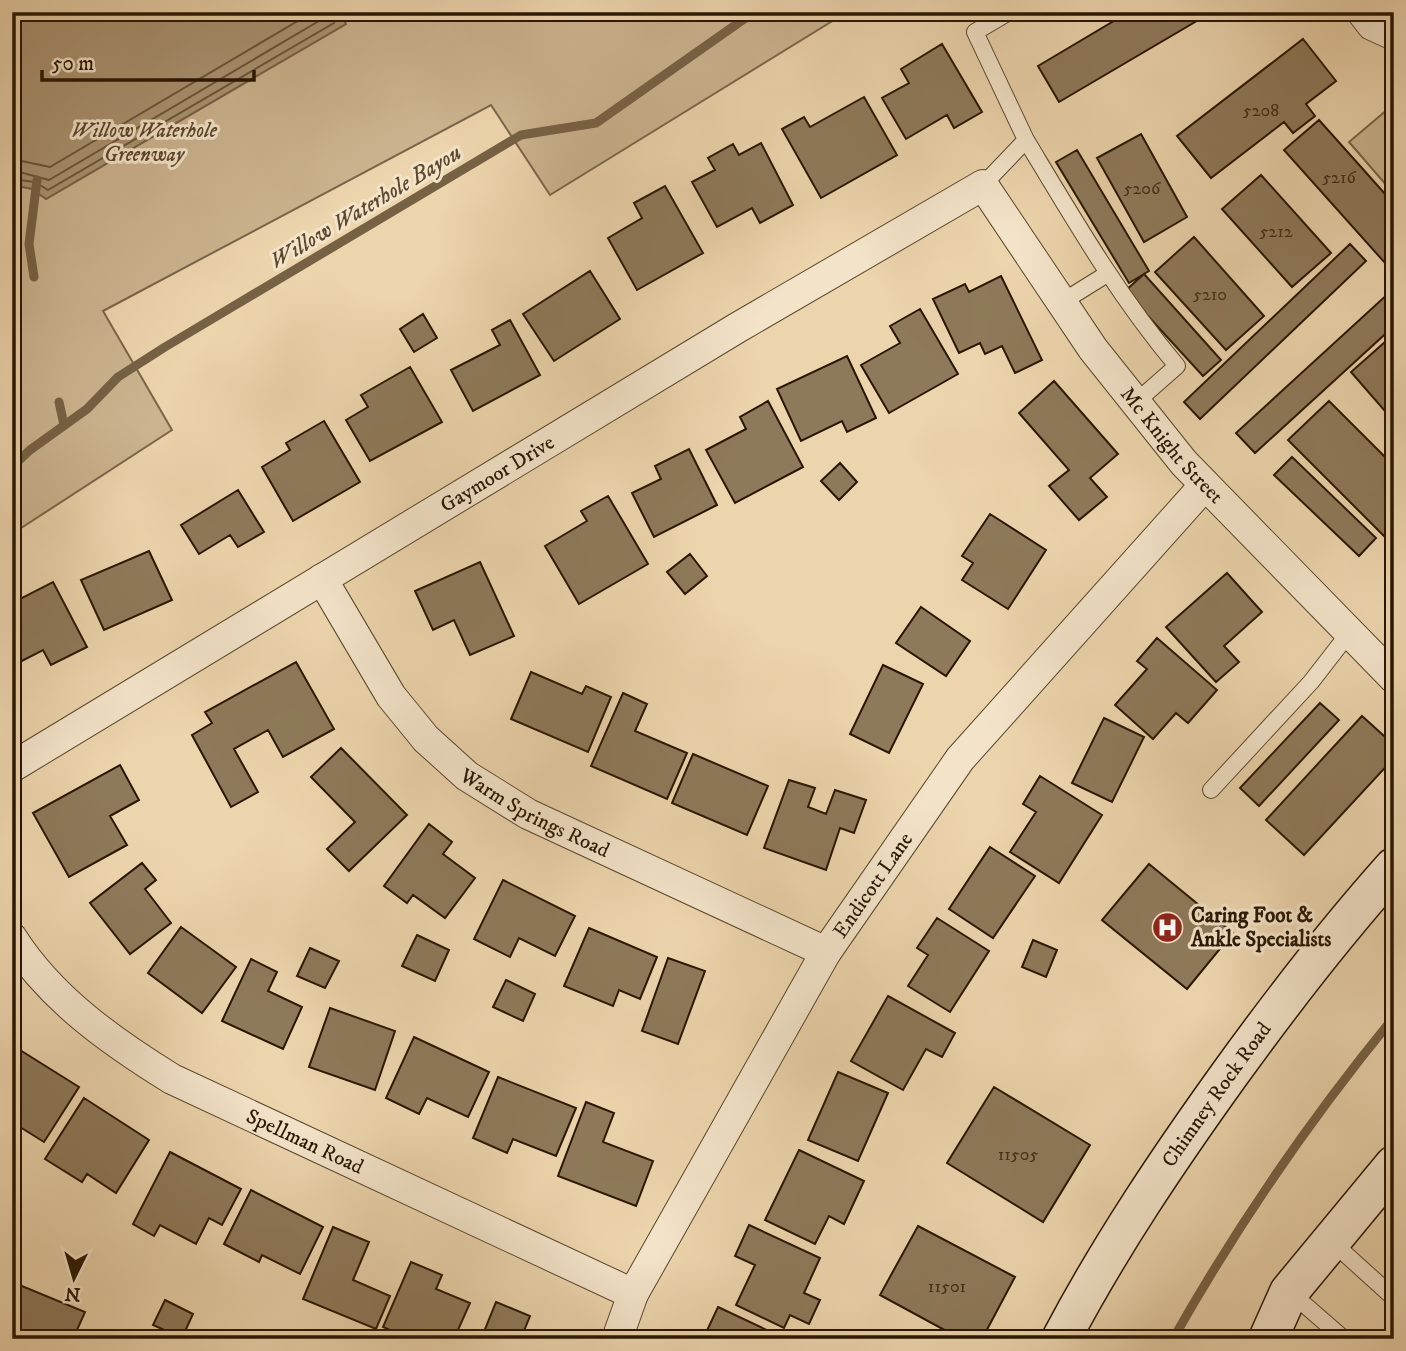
<svg xmlns="http://www.w3.org/2000/svg" width="1406" height="1351" font-family="'IM FELL DW Pica',serif">
	<rect width="100%" height="100%" fill="#ecd4ac"/>
	<filter id="stains"><feTurbulence type="fractalNoise" baseFrequency=".00286" numOctaves="4"/><feColorMatrix values="0 0 0 0 .2 0 0 0 0 .09 0 0 0 0 .02 0 0 0 .5 -.17"/></filter>
	<radialGradient id="worn" r=".72"><stop offset=".6" stop-color="#630" stop-opacity="0"/><stop offset="1" stop-color="#630" stop-opacity=".3"/></radialGradient>
	<path fill="#cbb48f" stroke="#7a6548" stroke-width="2" d="M12,12H847L550,195L491,105L103,311L172,430L12,534Z
		M1394,104V194L1349,142Z"/>
	<path fill="#aa9372" stroke="#766145" stroke-width="2" d="M12,12H340L346,24L46,199L32,189L12,185Z"/>
	<g fill="none" stroke-linecap="round" stroke-linejoin="round">
		<path stroke="#6a543a" stroke-width="2" d="M12,159L50,167L313,12
			M12,170L49,180L324,18L326,12
			M12,179L35,182L48,190L334,23L335,12"/>
		<path stroke="#766145" stroke-width="9" d="M34,277L29,244L37,180
			M59,402L64,425
			M12,467L30,450L87,409L118,377L165,347L521,135L596,123L754,12
			M1173,1339C1237,1226 1311,1118 1394,1017"/>
	</g>
	<path fill="#8e795a" stroke="#291602" stroke-width="2" d="M1129,12H1212L1059,102L1038,66Z
		M1303,39L1336,81L1306,104L1315,116L1293,133L1284,122L1211,178L1177,136Z
		M942,44L982,112L954,128L947,115L906,139L882,98L909,83L901,69Z
		M864,97L897,155L821,198L782,129L804,117L810,127Z
		M1319,120L1394,204V273L1284,150Z
		M1141,134L1187,217L1144,242L1097,158Z
		M761,143L793,205L760,223L752,208L717,227L692,182L715,170L708,158L733,144L739,155Z
		M1077,150L1149,271L1129,283L1056,162Z
		M1261,175L1331,253L1292,287L1222,209Z
		M665,186L703,253L637,290L608,238L642,218L634,203Z
		M1194,237L1264,316L1226,350L1155,272Z
		M1350,244L1366,261L1200,419L1184,402Z
		M590,271L620,319L554,361L523,314Z
		M1144,274L1221,360L1203,376L1125,291Z
		M1001,276L1042,360L1015,373L1002,346L985,354L980,343L959,353L933,299L965,284L969,292Z
		M1391,291L1394,326L1255,453L1236,433Z
		M920,309L958,374L889,413L861,365L900,343L890,326Z
		M423,314L437,338L414,352L400,329Z
		M510,320L540,375L473,411L451,370L500,345L492,330Z
		M1394,334V416L1391,418L1351,372Z
		M847,356L876,418L847,432L842,421L801,441L777,389Z
		M410,367L442,422L370,461L346,420L368,407L361,395Z
		M1054,381L1118,454L1090,478L1107,497L1079,520L1049,486L1069,470L1019,413Z
		M768,401L803,467L735,503L706,450L746,429L740,417Z
		M1329,401L1394,466V538L1390,542L1288,440Z
		M324,421L360,482L293,521L262,467L290,450L286,443Z
		M689,449L717,505L654,537L632,493L661,479L655,466Z
		M1292,457L1376,538L1359,556L1274,475Z
		M840,463L857,482L839,500L821,481Z
		M238,490L264,532L238,547L230,535L199,554L181,525Z
		M608,496L648,564L579,604L545,546L587,521L581,511Z
		M990,514L1046,550L1008,609L962,580L973,563L962,556Z
		M149,551L172,600L104,630L81,580Z
		M690,554L707,576L685,594L667,572Z
		M480,562L514,636L470,655L454,620L433,630L415,591Z
		M1227,573L1262,612L1224,646L1239,662L1216,682L1166,627Z
		M53,582L87,647L51,665L43,650L12,666V603Z
		M921,607L970,641L946,676L896,643Z
		M1157,638L1217,690L1188,723L1176,713L1153,739L1115,705L1147,669L1137,661Z
		M296,662L334,729L283,757L268,730L234,749L258,792L231,807L192,735L212,723L205,712Z
		M883,665L923,684L889,753L850,734Z
		M531,672L582,694L586,686L611,697L588,752L511,719Z
		M623,693L647,704L635,731L687,753L667,799L591,766Z
		M1320,703L1339,720L1259,806L1240,788Z
		M1362,716L1394,745V758L1304,855L1266,820Z
		M1104,718L1144,737L1112,802L1072,783Z
		M341,748L407,815L349,871L327,849L355,822L311,777Z
		M693,754L768,786L747,835L672,803Z
		M120,765L139,800L110,816L127,845L69,877L33,813Z
		M1040,776L1102,815L1059,883L1010,852L1036,812L1023,804Z
		M789,780L815,788L808,807L826,814L835,790L866,800L854,833L840,828L826,870L764,848Z
		M429,824L452,842L443,854L475,878L445,918L413,895L407,903L384,886Z
		M990,847L1035,876L993,938L949,909Z
		M142,863L156,880L145,889L171,923L130,954L90,903Z
		M1149,864L1233,933L1187,989L1102,920Z
		M503,880L575,916L555,956L519,938L510,957L474,939Z
		M937,918L989,951L950,1012L908,986L928,955L917,948Z
		M181,927L236,967L202,1013L148,973Z
		M589,928L657,957L640,999L619,990L613,1006L564,986Z
		M417,935L449,950L435,981L402,966Z
		M1033,940L1057,950L1046,977L1022,967Z
		M310,948L339,961L325,988L297,976Z
		M668,958L705,971L678,1044L642,1031Z
		M251,959L277,972L268,991L302,1007L283,1049L222,1021Z
		M506,980L535,994L523,1021L493,1007Z
		M888,996L955,1033L942,1057L926,1049L903,1090L851,1061Z
		M330,1008L395,1031L375,1090L309,1067Z
		M414,1037L489,1072L468,1117L427,1098L419,1114L386,1098Z
		M12,1045L79,1087L44,1142L12,1122Z
		M838,1072L888,1093L858,1161L808,1140Z
		M498,1077L576,1108L556,1156L513,1139L507,1153L473,1138Z
		M994,1087L1090,1145L1043,1222L947,1163Z
		M84,1098L149,1140L116,1193L87,1174L82,1182L45,1159Z
		M586,1102L614,1113L603,1142L653,1161L636,1206L558,1176Z
		M799,1150L864,1181L844,1224L829,1216L815,1244L765,1220Z
		M170,1152L241,1189L222,1225L209,1218L196,1244L160,1225L154,1236L133,1224Z
		M251,1190L323,1227L300,1274L262,1255L259,1262L224,1244Z
		M749,1225L820,1258L804,1293L820,1300L809,1324L790,1315L784,1328L736,1305L755,1265L735,1256Z
		M918,1226L1015,1277L982,1339H961L880,1295Z
		M333,1227L369,1242L353,1280L390,1296L376,1329L303,1299Z
		M411,1262L442,1275L436,1289L470,1303L454,1339H411L383,1327Z
		M12,1282L85,1312L73,1339H12Z
		M165,1300L193,1314L182,1338L153,1325Z
		M496,1302L530,1316L522,1336L529,1339H481Z
		M718,1307L771,1332L767,1339H703Z"/>
	<g fill="none" stroke-linecap="round" stroke-linejoin="round">
		<defs>
			<path id="lane" d="M1026,140C1073,218 1118,296 1177,366L1136,402
				M983,185L1026,140L975,32L1009,12
				M1062,302L1107,274
				M1211,790L1311,682L1349,633
				M1331,1241L1394,1298
				M1290,1292L1344,1339"/>
			<g id="street">
				<path d="M1362,12L1372,25L1394,35"/>
				<path id="s1" d="M322,579L391,696L426,739L467,776L528,814L826,952"/>
				<path id="s2" d="M12,767L737,328L983,185L1093,349L1184,463L1394,678"/>
				<path id="s3" d="M12,938C51,999 112,1042 172,1079L633,1294"/>
				<path id="s4" d="M617,1339L633,1294L826,952L960,759L1205,485"/>
			</g>
			<g id="secondary">
				<path id="s5" d="M1061,1339C1110,1246 1168,1160 1229,1075C1281,1003 1335,933 1394,867"/>
				<path d="M1268,1339L1289,1292L1394,1165"/>
			</g>
		</defs>
		<use href="#lane" stroke="#5a462c" stroke-width="18"/>
		<use href="#street" stroke="#5a462c" stroke-width="32"/>
		<use href="#secondary" stroke="#291602" stroke-width="41"/>
		<use href="#lane" stroke="#f3e3c9" stroke-width="16"/>
		<use href="#street" stroke="#f3e3c9" stroke-width="30"/>
		<use href="#secondary" stroke="#f3e3c9" stroke-width="38"/>
	</g>
	<defs>
		<symbol id="hospital-disc" viewBox="-11 -11 22 22"><circle r="9.5" fill="#8f2418" stroke="#f3e3c9"/><path d="M-5-5h3v3.5h4V-5h3V5h-3V1.5h-4V5h-3Z" fill="#fff"/></symbol>
	</defs>
	<g fill-rule="evenodd">
		<use href="#hospital-disc" x="1150" y="910" width="35" height="35"/>
	</g>
	<g text-anchor="middle" stroke-width="6" stroke-linejoin="round" paint-order="stroke">
		<g font-size="18" fill="#422f18">
			<text x="1261" y="116">5208</text>
			<text x="1339" y="183">5216</text>
			<text x="1142" y="194">5206</text>
			<text x="1276" y="237">5212</text>
			<text x="1210" y="300">5210</text>
			<text x="1018" y="1160">11505</text>
			<text x="947" y="1292">11501</text>
		</g>
		<g font-size="21" font-style="italic" fill="#5a452c" stroke="#f3e3c9">
			<text x="144" y="137">Willow Waterhole<tspan x="144" dy="24">Greenway</tspan></text>
		</g>
		<g font-size="21" fill="#291602" stroke="#f3e3c9">
			<text dy="7" stroke="none"><textPath href="#s2" startOffset="1454">Mc Knight Street</textPath></text>
			<text dy="7" stroke="none"><textPath href="#s2" startOffset="567">Gaymoor Drive</textPath></text>
			<text dy="7" stroke="none"><textPath href="#s1" startOffset="324">Warm Springs Road</textPath></text>
			<text dy="7" stroke="none"><textPath href="#s4" startOffset="522">Endicott Lane</textPath></text>
			<text dy="7" stroke="none"><textPath href="#s5" startOffset="290">Chimney Rock Road</textPath></text>
			<text dy="7" stroke="none"><textPath href="#s3" startOffset="362">Spellman Road</textPath></text>
		</g>
		<g font-size="21" font-weight="bold" fill="#291602" stroke="#f3e3c9" text-anchor="start">
			<text x="1191" y="922">Caring Foot &amp;<tspan x="1191" dy="24">Ankle Specialists</tspan></text>
		</g>
		<g font-size="23" font-style="italic" fill="#5d482f" stroke="#f3e3c9">
			<text transform="translate(365 206) rotate(-31)" y="8">Willow Waterhole Bayou</text>
		</g>
	</g>
	<rect width="1406" height="1351" fill="none" stroke="#ecd4ac" stroke-width="42"/>
	<rect x="14" y="14" width="1378" height="1323" fill="none" stroke="#291602" stroke-width="3.5"/>
	<rect x="21" y="21" width="1364" height="1309" fill="none" stroke="#291602" stroke-width="2"/>
	<g transform="translate(74 1278) rotate(185)" stroke="#f3e3c9" stroke-width="5" paint-order="stroke">
	<path d="M0-5L12 26L0 18L-12 26Z" fill="#291602"/>
	<text y="-10" font-size="19" font-weight="bold" text-anchor="middle" fill="#291602">N</text>
	</g>
	<path d="M42 70v10h212v-10" fill="none" stroke="#291602" stroke-width="3.5"/>
	<text x="52" y="70" font-size="21" fill="#291602" stroke="#f3e3c9" stroke-width="5" paint-order="stroke">50 m</text>
	<rect width="100%" height="100%" filter="url(#stains)"/>
	<rect width="100%" height="100%" fill="url(#worn)"/>
</svg>
